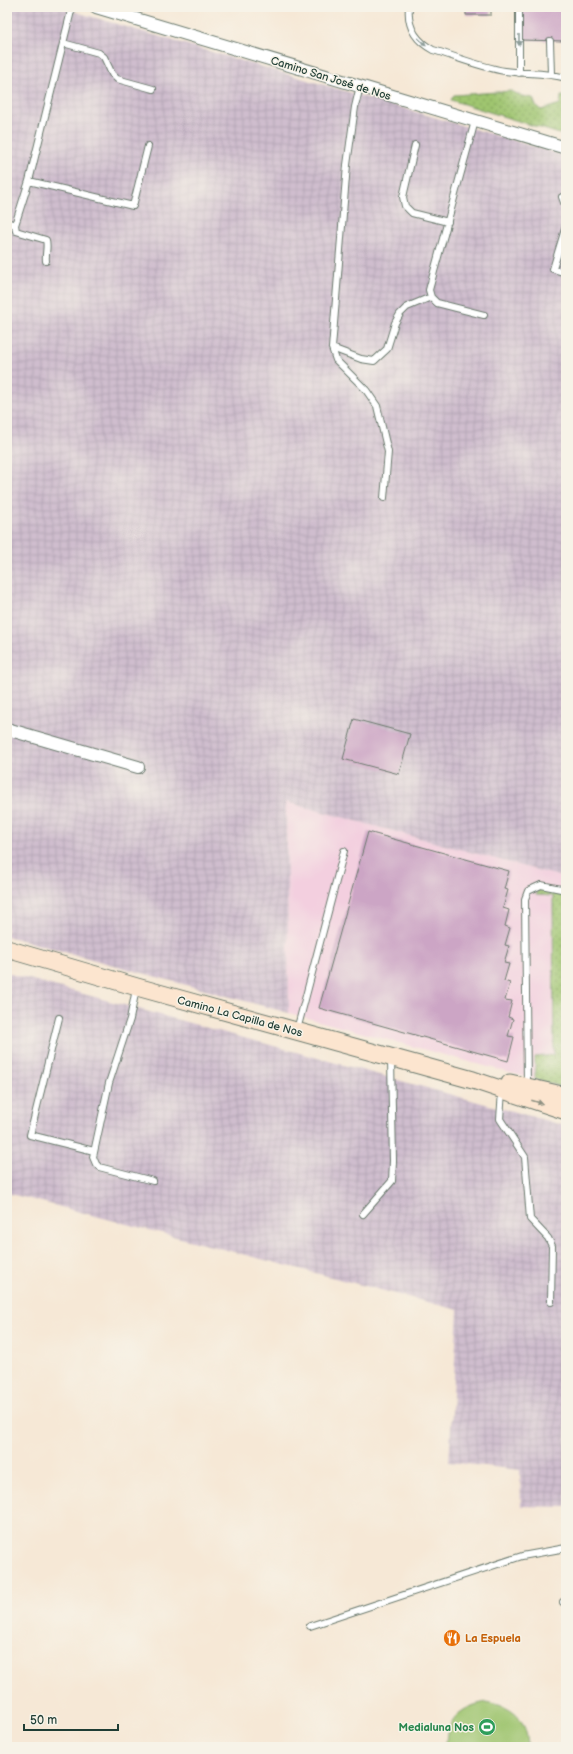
<svg xmlns="http://www.w3.org/2000/svg" width="573" height="1754" font-family="'Balsamiq Sans',sans-serif">
	<defs>
		<pattern id="industrial-grid" width="8" height="8" patternUnits="userSpaceOnUse"><rect width="8" height="8" fill="#cfbdce"/><path d="M0 4h8M4 0v8" fill="none" stroke="#b1a3b2"/></pattern>
		<pattern id="green-dots" width="8" height="8" patternUnits="userSpaceOnUse"><rect width="8" height="8" fill="#9fc570"/><path d="M2 2h.1M6 6h.1" fill="none" stroke="#81a15d" stroke-width="1.8" stroke-linecap="round"/></pattern>
	</defs>
	<rect width="100%" height="100%" fill="#f7f3e8"/>
	<filter id="ink" filterUnits="userSpaceOnUse"><feTurbulence type="fractalNoise" baseFrequency=".025" numOctaves="2"/><feDisplacementMap in="SourceGraphic" scale="8" xChannelSelector="R" yChannelSelector="G"/><feConvolveMatrix kernelMatrix="1 2 1 2 8 2 1 2 1" color-interpolation-filters="sRGB"/></filter>
	<filter id="wash" filterUnits="userSpaceOnUse"><feTurbulence type="fractalNoise" baseFrequency=".012" numOctaves="4" result="noise"/><feDisplacementMap in="SourceGraphic" scale="16" xChannelSelector="R" yChannelSelector="G"/><feGaussianBlur stdDeviation="0.9" result="paint"/><feColorMatrix in="noise" values="0 0 0 0 0 0 0 0 0 0 0 0 0 0 0 0 0 1.4 0 .05"/><feComposite in="paint" operator="in"/></filter>
	<g filter="url(#wash)">
		<rect width="100%" height="100%" fill="#f6e8d6"/>
		<path fill="#f3cfdf" d="M286,802L566,878V1088L289,1013Z"/>
		<path fill="url(#industrial-grid)" d="M7,7H59L566,156V878L286,802L289,1013L7,936Z
			M7,973L566,1126V1507L521,1506L520,1470L449,1462L458,1310L7,1193Z"/>
		<path fill="url(#green-dots)" stroke="#5f8152" d="M511,91L522,96L533,98L536,106L541,110L560,104L561,96H566V136L451,100L454,95Z
			M541,888L566,894V1088L535,1079V1057L554,1055L553,896L536,895L537,890Z"/>
		<path fill="#9fc570" stroke="#5f8152" d="M487,1702C514,1707 527,1719 528,1747H446C445,1719 462,1706 487,1702Z"/>
		<g id="blocks">
			<path fill="#cca5c5" d="M466,7H491V15H466Z
				M520,7H566V41L520,40Z
				M354,719L410,734L399,774L343,759Z
				M368,832L509,871L504,889L508,890L503,908L509,910L505,926L510,928L505,945L509,946L504,963L509,964L504,981L510,983L505,1000L512,1001L508,1017L513,1019L508,1036L514,1037L508,1061L319,1008Z"/>
		</g>
	</g>
	<g filter="url(#ink)">
		<use href="#blocks" fill-opacity="0" stroke="#6a796d" stroke-width="1"/>
		<g fill="none" stroke-linecap="round" stroke-linejoin="round">
			<defs>
				<path id="service" d="M409,7C407,27 416,41 433,50C457,57 480,67 505,71C525,74 546,72 566,78
					M519,7V73
					M550,41L551,74
					M63,43L99,53L104,57L112,74L117,79L153,89
					M360,86L355,107L347,165L332,348L336,360L366,390L377,406L388,452L384,498
					M475,121L429,290L431,297L437,303L484,315
					M415,145L403,197L405,206L412,213L448,222
					M29,181L133,206L148,146
					M562,197L566,208
					M7,222L15,225
					M566,226L553,269L566,273
					M46,261C45,254 48,247 46,240L16,231L15,225L29,181L72,7
					M332,348L361,359L374,361L387,349L395,323L400,314L407,307L431,297
					M136,989L130,1019L109,1083L93,1157L96,1164L99,1167L153,1181
					M59,1018L30,1135L94,1151
					M297,1030L344,851
					M527,1085L525,899L528,891L541,885L566,890
					M502,1091L500,1119L525,1157L530,1219L548,1238L552,1246L551,1302
					M363,1214L392,1181L393,1161L391,1059
					M563,1602H566
					M310,1626L522,1556L566,1548"/>
				<path id="minor" d="M96,7L566,148
					M7,729L138,767"/>
				<path id="secondary" d="M7,949L137,987L473,1080L566,1111
					M510,1083L566,1096"/>
			</defs>
			<use href="#service" stroke="#6a796d" stroke-width="8"/>
			<use href="#minor" stroke="#6a796d" stroke-width="14"/>
			<use href="#secondary" stroke="#6a796d" stroke-width="19"/>
			<use href="#service" stroke="#fff" stroke-width="6"/>
			<use href="#minor" stroke="#fff" stroke-width="12"/>
			<use href="#secondary" stroke="#fce5cf" stroke-width="17"/>
		</g>
		<defs><path id="oneway-solid" d="M-6-.8H1V-3.2L6.5 0L1 3.2V.8H-6Z"/></defs>
		<g fill="#8f9e9a">
			<use href="#oneway-solid" transform="translate(519 40) rotate(90)"/>
			<use href="#oneway-solid" transform="translate(422 42) rotate(43)"/>
		</g>
		<use fill="#8e9182" href="#oneway-solid" transform="translate(537 1102) rotate(17)"/>
	</g>
	<defs>
		<symbol id="restaurant-disc" viewBox="-11 -11 22 22"><circle r="9.5" fill="#e8710a" stroke="#f7f3e8"/><path d="M-5-6h1v4h1v-4h1v4h1v-4h1v5L-1.5 .5V6h-2V.5L-5-1ZM5-6V6H3V1.5H1.5Q1.5-4 5-6Z" fill="#fff"/></symbol>
		<symbol id="stadium-disc" viewBox="-11 -11 22 22"><circle r="9.5" fill="#2e9e5b" stroke="#f7f3e8"/><path d="M0-5a6.5 5 0 1 0 0 10a6.5 5 0 1 0 0-10ZM-3.5-1.8h7v3.6h-7Z" fill="#fff"/></symbol>
	</defs>
	<g fill-rule="evenodd">
		<use href="#restaurant-disc" x="442" y="1628" width="20" height="20"/>
		<use href="#stadium-disc" x="477" y="1717" width="20" height="20"/>
	</g>
	<g text-anchor="middle" stroke-width="3" stroke-linejoin="round" paint-order="stroke">
		<g font-size="11" fill="#1f3d34" stroke="#f7f3e8">
			<text transform="translate(331 78) rotate(17)" y="4">Camino San José de Nos</text>
			<text transform="translate(240 1016) rotate(15)" y="4">Camino La Capilla de Nos</text>
		</g>
		<g font-size="11" font-weight="bold" fill="#c56008" stroke="#f7f3e8" text-anchor="start">
			<text x="465" y="1642">La Espuela</text>
		</g>
		<g font-size="11" font-weight="bold" fill="#27864d" stroke="#f7f3e8" text-anchor="end">
			<text x="474" y="1731">Medialuna Nos</text>
		</g>
	</g>
	<rect width="573" height="1754" fill="none" stroke="#f7f3e8" stroke-width="24"/>
	<path d="M24 1724v6h94v-6" fill="none" stroke="#1f3d34" stroke-width="2"/>
	<text x="30" y="1724" font-size="12" fill="#1f3d34" stroke="#f7f3e8" stroke-width="3" paint-order="stroke">50 m</text>
</svg>
